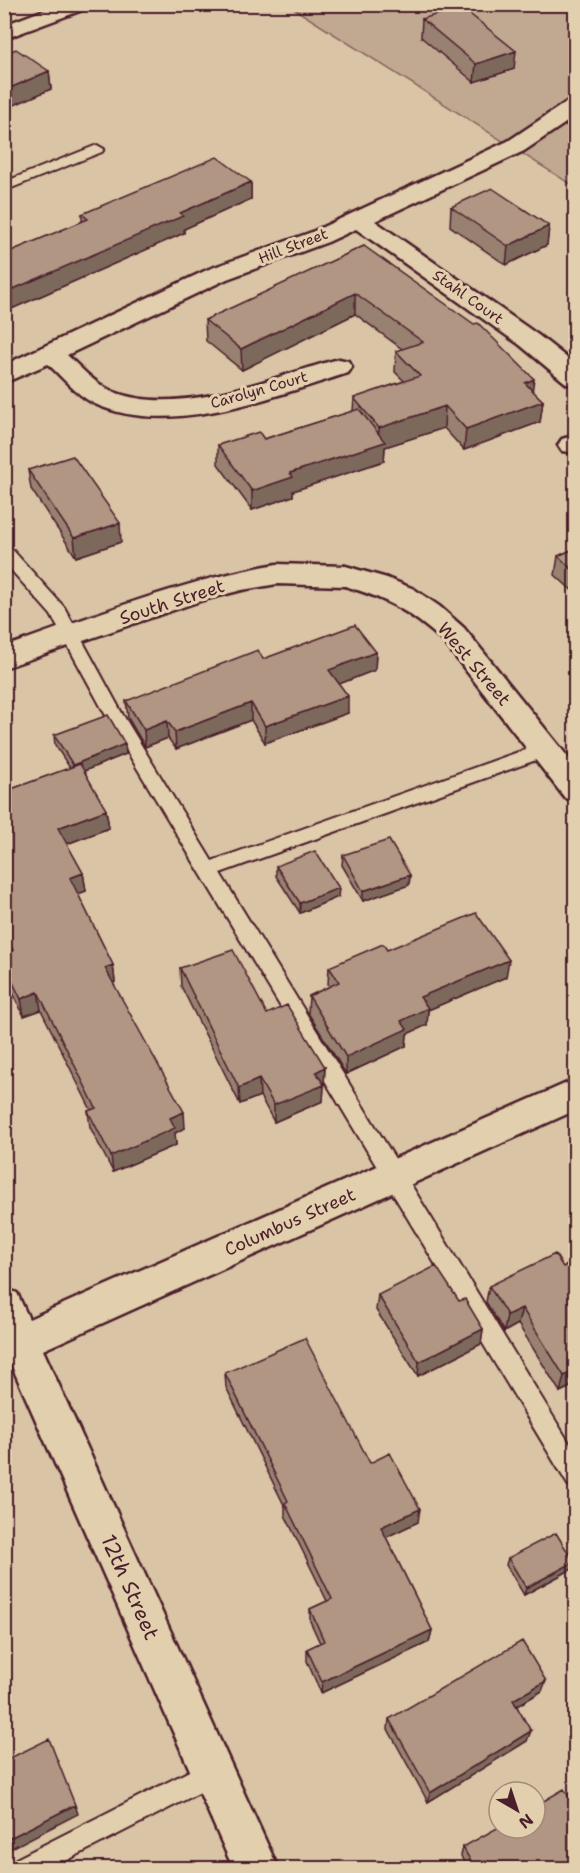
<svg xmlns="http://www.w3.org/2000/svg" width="580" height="1873" font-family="'Shantell Sans',sans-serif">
	<rect width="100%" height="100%" fill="#d9c4a5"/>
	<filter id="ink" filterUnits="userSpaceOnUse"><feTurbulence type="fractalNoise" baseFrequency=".0167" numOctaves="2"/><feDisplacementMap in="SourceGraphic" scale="12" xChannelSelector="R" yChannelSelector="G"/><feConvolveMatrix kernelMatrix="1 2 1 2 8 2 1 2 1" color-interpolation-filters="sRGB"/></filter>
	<g filter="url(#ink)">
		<path fill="#c1a991" stroke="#86645e" stroke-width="1.5" d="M288,5H575V187Z"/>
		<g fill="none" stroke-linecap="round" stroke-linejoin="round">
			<defs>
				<path id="service" d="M97,145L104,149L102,152L4,191V182Z
					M4,546L10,547L64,607L123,715L212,861L538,745L544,743L550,745L553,750L550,755L220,873L576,1454V1488L568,1485L110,723L51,615L4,562Z
					M213,1759L222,1763L226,1772L222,1781L52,1868H12L16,1859Z"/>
				<path id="minor" d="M60,4H91L88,8L4,39V25Z
					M576,99V116L524,151L375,221L538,335L576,365V386L567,384L520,345L356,229L328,242L227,279L67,355C81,368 96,385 114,392C180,418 274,376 339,359L348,361L352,367L348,373C274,396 168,439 93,403C76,394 62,377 48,364L4,383V365L209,269L312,232L508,141L568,101Z
					M576,435V453L562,451L558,445L562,439Z
					M277,564L345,566L355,569L359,576L355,583L345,586L277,584L242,590L203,600L4,668V647C94,616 183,580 277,564Z
					M576,1079V1110L43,1350L278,1868H233L11,1364L4,1367V1288L17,1293L29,1319Z"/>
				<path id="tertiary" d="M345,566L387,578L414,589L439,606L464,628L576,767V802L565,798L444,642C409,609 381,596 335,583L331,576L335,569Z"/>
			</defs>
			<use href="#service" stroke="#4a1f2b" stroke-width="4"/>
			<use href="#minor" stroke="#4a1f2b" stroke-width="5"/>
			<use href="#tertiary" stroke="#4a1f2b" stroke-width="5"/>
			<use href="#service" fill="#e2cfad" fill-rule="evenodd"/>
			<use href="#minor" fill="#e2cfad" fill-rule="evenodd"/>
			<use href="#tertiary" fill="#e2cfad" fill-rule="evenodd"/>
		</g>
		<path fill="#988171" stroke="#4a1f2b" stroke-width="1.5" d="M422,19L514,69L474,82L421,37Z
			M4,54L49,71L51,89L12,106L4,101Z
			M251,182V199L184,229V233L9,310L10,323L4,325V254L82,222V214Z
			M451,207L549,226L547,245L506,265L450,226Z
			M364,246L532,391L543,401L540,422L464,450L444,428L385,447L384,461L293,491V496L252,510L218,464V445L264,439L353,411L354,398L404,381L395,372L396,351L402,349L355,314L242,370L206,341L205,320Z
			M28,470L121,542L76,557L31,489Z
			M576,548V594L555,575L558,556Z
			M376,652L375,670L339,684L348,713L265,743L251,720L176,749L168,738L145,747L128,718L126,701L263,659Z
			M54,735L125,744L126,754L84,771L106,810L109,828L67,844L83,873L86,891L78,894L113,965L115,982L113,983L185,1128L175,1133L176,1145L113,1172L90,1127L88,1111L91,1110L41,1010L24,1016L4,974V953L8,952L4,945V787L6,791L70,768L55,745Z
			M343,855L410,875L409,885L363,901L342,865Z
			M276,866L338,897L300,913L276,876Z
			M387,950L506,977L428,1010L427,1025L407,1034L406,1046L346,1074L308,1013L309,996L330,986L328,984L329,967Z
			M180,968L267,1014L325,1067L323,1101L274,1122L260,1096L240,1104L181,986Z
			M576,1261V1384L560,1392L518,1324L504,1332L486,1302L489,1286L563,1267Z
			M378,1295L459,1301L483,1329L481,1344L418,1376L376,1310Z
			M225,1373L370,1463L418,1522L386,1537L432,1630L429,1642L321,1693L307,1661V1649L320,1643L310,1621V1609L327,1601L285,1515V1507L226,1387Z
			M508,1558L572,1569L524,1595L506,1565Z
			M542,1691L517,1706L527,1741L428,1802L388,1729L389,1719Z
			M463,1847L576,1869H467L461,1856Z"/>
		<path fill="#7c695c" stroke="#4a1f2b" stroke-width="1.5" d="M516,51L514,69L474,82L476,64Z
			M49,71L51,89L12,106L10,88Z
			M251,182V199L184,229V233L9,310L10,323L4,325V293L180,213Z
			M549,226L547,245L506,265L508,246Z
			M355,293V314L242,370L241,349Z
			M534,379L531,400L525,383Z
			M543,401L540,422L464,450L466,429Z
			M445,406L444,428L385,447L384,461L293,491V496L252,510V491L290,473L378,444L379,428Z
			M120,523L121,542L76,557L74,538Z
			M376,652L375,670L329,688V670Z
			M348,696V713L265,743V726Z
			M251,703V720L176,749L175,732Z
			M167,721L168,738L145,747L144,730Z
			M125,744L126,754L74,775L73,765Z
			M106,810L109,828L61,846L58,828Z
			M83,873L86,891L72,896L70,878Z
			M410,875L409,885L363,901V891Z
			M339,888L338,897L300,913V903Z
			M509,960L506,977L428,1010L427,1025L407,1034L406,1046L346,1074V1057L401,1021L420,997Z
			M113,965L115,982L107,985L105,968Z
			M38,992L41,1010L24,1016L21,999Z
			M325,1067L324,1084L317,1088L324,1085L323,1101L274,1122V1105L316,1072Z
			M259,1079L260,1096L240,1104L239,1088Z
			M184,1112L185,1128L175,1133L176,1145L113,1172L111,1156L170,1118Z
			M522,1308L518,1324L504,1332L507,1315Z
			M483,1329L481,1344L418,1376L419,1362Z
			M576,1370V1384L560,1392L564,1376Z
			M420,1509L418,1522L380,1540L381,1527Z
			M574,1562L572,1569L524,1595L526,1588Z
			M432,1630L429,1642L321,1693L322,1682Z
			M546,1681L542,1691L510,1710L513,1700Z
			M531,1731L527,1741L428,1802L430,1793Z
			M75,1805L78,1814L4,1852V1841Z"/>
		<path fill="#b19683" stroke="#4a1f2b" stroke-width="1.5" d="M461,7L516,51L476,64L422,19Z
			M16,49L49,71L10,88L4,84V54Z
			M217,157L251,182L180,213L183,216L4,293V254L88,219L82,214Z
			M492,188L549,226L508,246L451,207Z
			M364,246L474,324L478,323L534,379L525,383L543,401L466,429L445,406L379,428L354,398L420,376L396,351L423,342L355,293L241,349L205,320Z
			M359,409L385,442L290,473L293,477L252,491L218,445L259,432L264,439Z
			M73,456L120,523L74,538L28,470Z
			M576,548V573L558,556Z
			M355,625L376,652L329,670L348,696L265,726L251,703L175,732L167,721L144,730L126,701L258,650L263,659Z
			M108,715L125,744L73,765L54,735Z
			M80,764L106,810L58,828L83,873L70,878L113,965L105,968L184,1112L170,1118L175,1128L111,1156L88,1111L96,1108L38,992L21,999L4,964V953L13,950L4,934V787L6,791Z
			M389,840L410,875L363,891L343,855Z
			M315,851L339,888L300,903L276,866Z
			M476,913L509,960L420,997L428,1008L401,1021L407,1029L346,1057L309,996L339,982L329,967L383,944L387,950Z
			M233,950L267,1014L287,1005L325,1067L316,1072L324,1085L274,1105L259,1079L239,1088L180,968Z
			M555,1254L563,1267L576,1261V1370L564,1376L522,1308L507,1315L489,1286Z
			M436,1266L459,1301L465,1299L483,1329L419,1362L378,1295Z
			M305,1338L370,1463L390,1453L420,1509L381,1527L432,1630L322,1682L307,1649L324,1641L310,1609L332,1599L285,1503L288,1501L225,1373Z
			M556,1533L574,1562L526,1588L508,1558Z
			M522,1641L546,1681L513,1700L531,1731L430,1793L389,1719Z
			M49,1739L75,1805L4,1841V1761Z
			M564,1789L576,1808V1869H475L463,1847L499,1827V1828H535V1806Z"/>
	</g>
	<g text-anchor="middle" stroke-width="6" stroke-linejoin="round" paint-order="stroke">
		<g font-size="15" fill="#4a1f2b" stroke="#e2cfad">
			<text transform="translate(293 246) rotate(-21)" y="5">Hill Street</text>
			<text transform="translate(468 297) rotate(35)" y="5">Stahl Court</text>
			<text transform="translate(259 390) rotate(-16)" y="5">Carolyn Court</text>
		</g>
		<g font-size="18" fill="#4a1f2b" stroke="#e2cfad">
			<text transform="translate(172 602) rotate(-18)" y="6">South Street</text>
			<text transform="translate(474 664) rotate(50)" y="6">West Street</text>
			<text transform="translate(290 1222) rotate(-24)" y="6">Columbus Street</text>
		</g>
		<g font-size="21" fill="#4a1f2b" stroke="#e2cfad">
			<text transform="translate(130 1587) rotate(66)" y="7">12th Street</text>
		</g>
	</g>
	<rect width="580" height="1873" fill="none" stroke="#e2cfad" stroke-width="24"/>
	<rect x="12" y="12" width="556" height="1849" fill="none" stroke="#4a1f2b" stroke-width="2" filter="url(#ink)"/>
	<g transform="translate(517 1810) rotate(141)"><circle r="28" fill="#e2cfad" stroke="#a58979" stroke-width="1.5"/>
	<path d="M0-4.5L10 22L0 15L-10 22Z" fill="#4a1f2b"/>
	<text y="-9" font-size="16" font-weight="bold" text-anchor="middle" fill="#4a1f2b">N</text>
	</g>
</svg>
